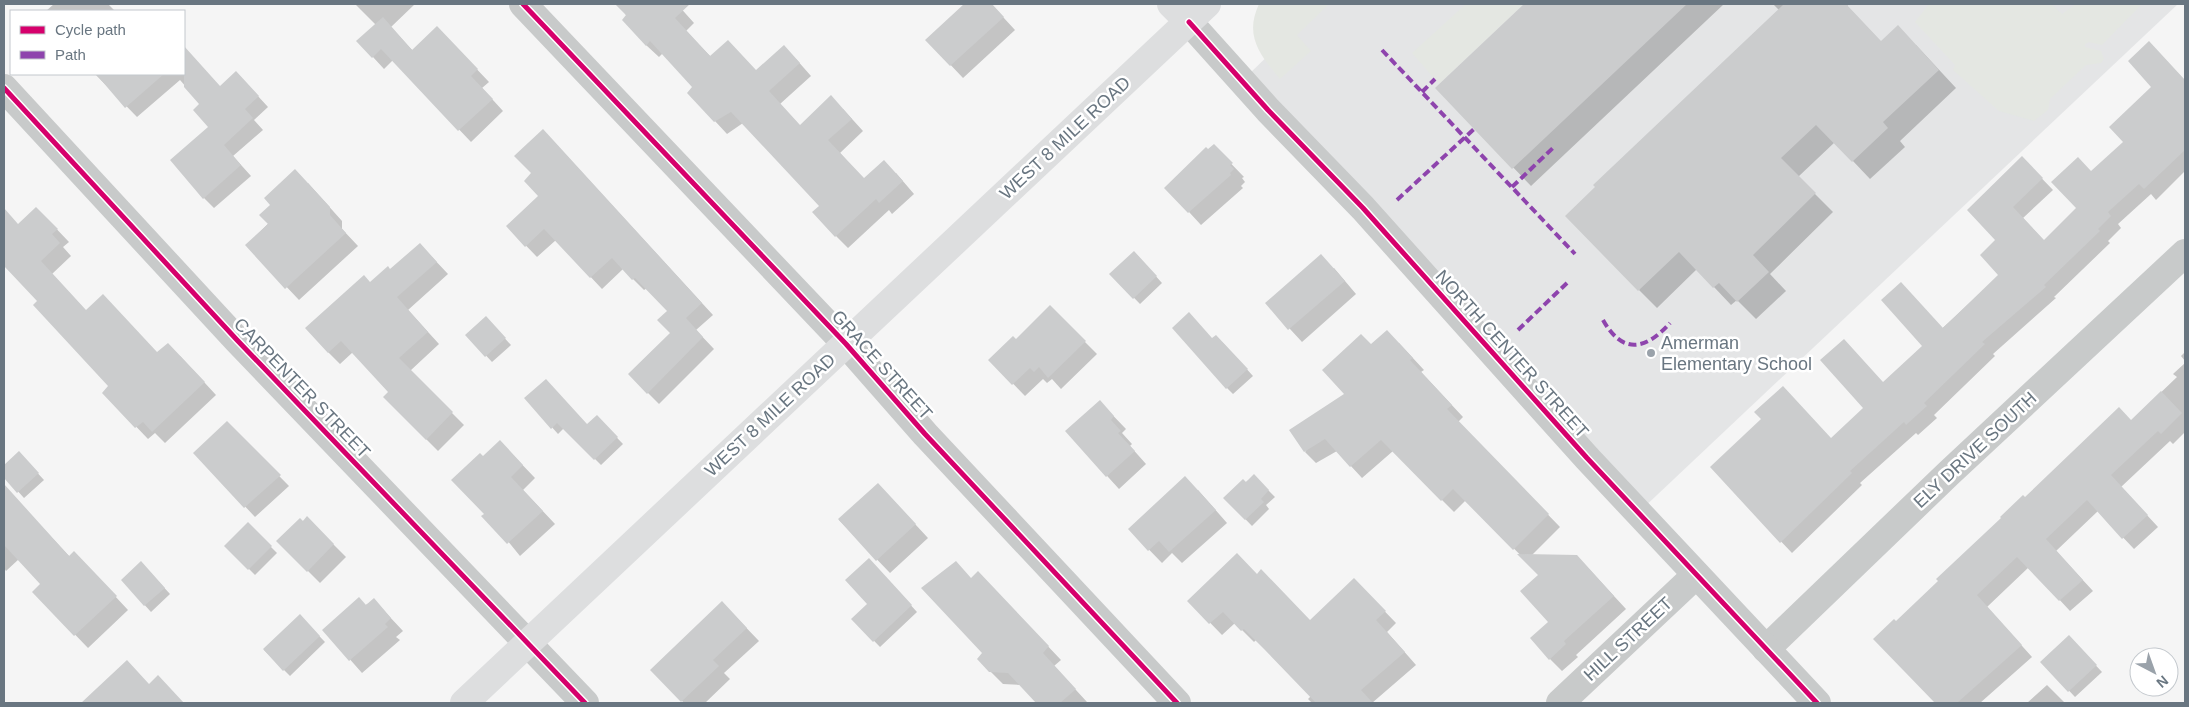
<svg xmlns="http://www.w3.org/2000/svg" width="2189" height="707" font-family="Helvetica,sans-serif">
	<rect width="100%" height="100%" fill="#f5f5f5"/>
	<path fill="#e4e5e6" d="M1321,4H2178L1639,512L1244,79Z"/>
	<path fill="#e4e7e2" d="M1259,4H1329L1297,35L1311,51L1280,79C1260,55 1244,36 1259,4Z
		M1466,4H1524L1439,84L1412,53Z
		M1929,4H2051L2062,14L2076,4H2142L2102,45L2089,42L2085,44V47L2101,51L2104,59L2101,63L2086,65L2050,99L2048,110L2034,121L1999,111L1953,70L1955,65L1915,22Z"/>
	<path fill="#0003" d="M54,4H108L115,11H46Z
		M355,4H415L391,27L413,51L449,40L489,82L482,88L503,111L471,142L393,60L384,69L373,57L376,25Z
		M633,4H677L694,23L686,31L711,57L757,72L796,59L811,76L780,104L800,126L843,109L863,131L840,153L864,180L896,173L914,194L892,214L889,210L848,248L836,236L821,206L743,123L727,134L689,93L694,87L663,53L659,57L646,45L624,12Z
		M966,4H991L1015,30L963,78L927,40Z
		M1526,4H1724L1531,186L1437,88Z
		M1773,4H1849L1847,6L1881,42L1916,45L1956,88L1900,141L1905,147L1870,179L1835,142L1798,177L1833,212L1770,274L1786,291L1756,319L1737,300L1731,305L1697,269L1657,308L1639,290L1779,10Z
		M186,50L220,87L246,83L268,107L254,120L263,130L233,156L251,176L214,208L204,198L210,127L201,104L180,80L137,117L95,74H184V52Z
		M2160,54L2185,81V171L2156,200L2151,194L2118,224L2121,228L2108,241L2110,243L2054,297L2056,298L1993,354L1995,356L1934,415L1937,418L1918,435L1916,433L1860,483L1862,485L1792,553L1711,467L1831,439L1865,409L1883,383L2000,275L1997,240L2022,158L2053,190L2023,218L2044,241L2078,208L2092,173L2124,142L2153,87Z
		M554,142L713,315L696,330L714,349L659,404L629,374L671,333L668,311L647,288L644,290L623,269L602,289L556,240L537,257L507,226L539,196Z
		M1214,146L1244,177L1242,178L1245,182L1241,186L1243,188L1201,225L1189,212L1208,151Z
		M308,183L342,221V229L358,246L299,300L247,245Z
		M4,209L18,225L48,220L69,242L63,247L71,256L52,274L86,311L157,354L180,356L216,395L165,443L155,433L148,439L104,393L110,387L39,301L4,263Z
		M1134,252L1162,283L1140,304L1111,274Z
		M432,257L448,274L408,310L439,344L410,371L464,425L438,451L384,397L389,392L353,352L340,364L328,352L371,284L390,270Z
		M1334,268L1356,294L1302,342L1267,304Z
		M1050,307L1097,354L1061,389L1052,379L1047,383L1043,379L1025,396L990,360L1016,341Z
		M486,318L511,345L492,362L467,335Z
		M1222,342L1253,376L1233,394L1227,388Z
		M1399,343L1424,370L1421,372L1463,417L1458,422L1560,527L1531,556L1589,569L1626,609L1576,655L1578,657L1562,671L1550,659V622L1540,575L1466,500L1454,512L1393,451L1362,478L1337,451L1316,463L1305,452L1346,394L1371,346Z
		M2185,352V361L2181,356Z
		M2185,363V432L2173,444L2170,441L2121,487L2158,527L2134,549L2098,511L2056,551L2093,591L2070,611L2029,567L1987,607L2032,657L1980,703H1936L1875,639L1896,623L2025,499L2131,421L2177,377L2173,374Z
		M526,398L587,425L597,417L623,444L601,465L564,428L558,434Z
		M1100,402L1126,429L1122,433L1132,444L1130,446L1146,464L1119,489L1067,432Z
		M227,423L289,486L255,517L195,453Z
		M19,453L44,480L24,498L4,476V466Z
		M512,454L535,478L523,490L555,524L520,556L486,514L483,458Z
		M1254,476L1275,497L1266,505L1269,509L1252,526L1225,498Z
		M1198,490L1227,523L1182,563L1172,553L1162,563L1129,529Z
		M12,495L70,557L86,565L128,610L88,648L34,592L42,584L19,559L6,571L4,568V503Z
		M890,497L928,538L890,573L839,520Z
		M307,518L346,557L320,583L278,541Z
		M248,524L277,553L255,575L226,546Z
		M875,566L917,612L880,647L853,619L869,604Z
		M147,569L170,594L151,612L122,580Z
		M1257,575L1311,622L1366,592L1396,623L1387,632L1416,665L1372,703H1312L1308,699L1311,696L1256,640L1254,642L1235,623L1222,635L1189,601Z
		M972,579L990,585L1061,660L1054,666L1087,702L1038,703L1021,685L1003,684L990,671L984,654Z
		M374,600L403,631L396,637L400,640L362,673L324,630Z
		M300,616L325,642L290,676L264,650Z
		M735,616L759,641L724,673L730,679L705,703H684L652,670Z
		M2069,637L2102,672L2075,697L2042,662Z
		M149,685L170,690L183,703H102L93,693Z
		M2047,685L2065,703H2027Z"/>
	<path fill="#cbcccd" d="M615,4H690L675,18L710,56L728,40L756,70L784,45L800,63L769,91L800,125L831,95L852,119L828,140L864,178L884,160L903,181L879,203L876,199L835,237L812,212L819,206L731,112L714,122L687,93L692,87L650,41L646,46L622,20L626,15Z
		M964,4H992L1004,17L950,66L925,40Z
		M1524,4H1687L1512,169L1435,88Z
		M1784,4H1846L1881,41L1898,25L1939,70L1883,122L1888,128L1852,162L1816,125L1781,158L1816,193L1753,255L1769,272L1737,302L1719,283L1713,288L1679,252L1638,291L1565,216L1595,187L1593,185Z
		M383,17L412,50L437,26L478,69L471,76L493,99L458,131L381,49L372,58L356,41Z
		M2149,41L2185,80V150L2144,189L2139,184L2108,212L2111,216L2098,229L2100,231L2044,285L2046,287L1982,342L1985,344L1924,403L1927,406L1906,425L1904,422L1850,471L1852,473L1780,543L1710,467L1761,419L1754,412L1783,386L1831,438L1863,408L1820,360L1844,339L1883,382L1922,346L1881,300L1901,282L1943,328L1998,275L1980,255L1995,240L1967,210L2022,156L2043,178L2013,207L2044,240L2076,208L2051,182L2078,157L2091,171L2123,142L2109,127L2151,87L2128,61Z
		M184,46L220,86L236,71L259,96L245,109L253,118L224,145L241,165L203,199L170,160L208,127L193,110L199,104L184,87Z
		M96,74H164L125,108Z
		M543,129L702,303L686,318L703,337L647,394L628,374L670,333L657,320L667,311L635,278L632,280L612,258L590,278L544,229L525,247L506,226L538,196L524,181L531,173L514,156Z
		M1214,144L1233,163L1230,165L1234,169L1230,173L1231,175L1188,213L1164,188L1206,147L1208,149Z
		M295,169L330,207V215L346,233L285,289L245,245L268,224L259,215L270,205L264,198Z
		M36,207L58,229L52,234L60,243L41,261L86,310L103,294L157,352L168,343L205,382L152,432L143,422L135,428L102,393L108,386L33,305L37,301L4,266V208L18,224Z
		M420,243L437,262L397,297L428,332L399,358L453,412L426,440L383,397L388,392L341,341L328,353L305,328L364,275L370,282L388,266L390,269Z
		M1134,251L1157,276L1133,299L1109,274Z
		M1321,254L1345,281L1288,330L1265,303Z
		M1050,305L1086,341L1048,378L1039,367L1034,372L1030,368L1012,385L988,360L1013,336L1016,339Z
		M1189,312L1212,338L1216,335L1248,369L1226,389L1172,328Z
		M486,316L506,338L485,357L465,335Z
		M1387,330L1413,358L1410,360L1452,405L1447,409L1549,514L1513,550L1453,489L1441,501L1381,440L1350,467L1325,439L1304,452L1289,430L1344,394L1322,370L1361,334L1371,344Z
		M546,379L587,424L597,415L618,437L594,460L557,423L551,429L524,398Z
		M2161,391L2182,413L2161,434L2158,431L2111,475L2148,515L2122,539L2087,500L2046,539L2083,580L2059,601L2017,557L1977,595L2022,645L1957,703H1935L1873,639L1894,619L1896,621L1938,581L1936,579L2001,518L2000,517L2023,495L2025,497L2119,407L2131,420Z
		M1100,400L1114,416L1111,420L1121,431L1118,433L1135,451L1106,477L1065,431Z
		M227,421L281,475L244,508L193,453Z
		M500,440L523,465L511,477L543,511L507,544L481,516L484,514L451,480L480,453L483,456Z
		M19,451L39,473L17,493L4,478V465Z
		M1254,474L1269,490L1261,499L1264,502L1245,520L1223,498L1243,479L1246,482Z
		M1185,476L1216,510L1169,552L1159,541L1148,551L1128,529Z
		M878,483L916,524L876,561L838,519Z
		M4,484L69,556L74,551L117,596L74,636L32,592L40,584L4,545Z
		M307,516L334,544L307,572L276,541L300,518L303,521Z
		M248,522L272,546L248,570L224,546Z
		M1237,553L1257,574L1261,569L1310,620L1354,578L1386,611L1376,620L1405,652L1361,690L1373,703H1316L1265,650L1244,629L1241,631L1223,612L1209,624L1187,601Z
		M1517,554L1577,555L1614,596L1564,641L1566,644L1549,660L1530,638L1548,622L1520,591L1538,575Z
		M869,558L912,605L873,642L851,619L867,604L845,580Z
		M141,561L165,588L144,606L121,580Z
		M956,561L971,578L978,571L1049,646L1043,653L1076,689L1060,703H1036L1008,673L989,672L977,659L982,653L921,588Z
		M359,597L366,605L374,598L391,618L385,624L388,627L349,661L322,630Z
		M722,601L747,628L713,660L719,666L681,702L650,670Z
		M300,614L320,636L283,671L263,649Z
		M2069,635L2097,665L2068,692L2040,662Z
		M127,660L149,684L158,675L184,703H81Z"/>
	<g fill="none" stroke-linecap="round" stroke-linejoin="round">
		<path stroke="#c8caca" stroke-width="28" d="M523,4L846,344L925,434L1177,703
			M4,88L237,340L585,703
			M1766,649L1949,473L2185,253
			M1560,703L1696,575"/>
		<path stroke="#c8caca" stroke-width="28" d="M1189,22L1268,110L1363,208L1587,458L1817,703"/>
		<path stroke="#dddedf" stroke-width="28" d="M1171,4L1189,22
			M464,703L1207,4"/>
		<path stroke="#8e44ad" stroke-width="4" stroke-dasharray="8 4" stroke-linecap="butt" d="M1382,50L1575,254
			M1422,92L1435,79
			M1512,187L1555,146
			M1397,200L1474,129
			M1603,320C1622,354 1645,351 1670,323
			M1518,330L1567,283"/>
		<defs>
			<path id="cycleway" d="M523,4L846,344L925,434L1177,703
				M1189,22L1268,110L1363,208L1587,458L1817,703
				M4,88L237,340L585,703"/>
		</defs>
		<use href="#cycleway" stroke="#fff" stroke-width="8"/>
		<use href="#cycleway" stroke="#d6006c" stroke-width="5"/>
	</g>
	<circle fill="#9aa2aa" stroke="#fff" stroke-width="2" cx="1651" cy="353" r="5"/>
	<g text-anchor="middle" stroke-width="5" stroke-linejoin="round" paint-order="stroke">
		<g font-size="18" fill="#697681" stroke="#fff">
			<text transform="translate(1065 138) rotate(-43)" y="6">WEST 8 MILE ROAD</text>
			<text transform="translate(1512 354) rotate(48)" y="6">NORTH CENTER STREET</text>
			<text transform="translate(882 365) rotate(48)" y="6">GRACE STREET</text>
			<text transform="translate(302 388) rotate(46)" y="6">CARPENTER STREET</text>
			<text transform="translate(770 415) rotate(-43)" y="6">WEST 8 MILE ROAD</text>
			<text transform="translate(1975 450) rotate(-43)" y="6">ELY DRIVE SOUTH</text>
			<text transform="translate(1628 639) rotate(-43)" y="6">HILL STREET</text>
		</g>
		<g font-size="18" fill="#697681" stroke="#fff" text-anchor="start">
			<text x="1661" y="349">Amerman<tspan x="1661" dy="21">Elementary School</tspan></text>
		</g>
	</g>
	<rect width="2189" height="707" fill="none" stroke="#697681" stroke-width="10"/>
	<rect x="10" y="10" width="175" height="65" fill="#ffffff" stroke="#c3c8cd"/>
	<rect x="20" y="26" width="25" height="8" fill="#d6006c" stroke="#c3c8cd"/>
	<text x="55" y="35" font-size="15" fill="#697681">Cycle path</text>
	<rect x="20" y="51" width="25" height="8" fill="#8e44ad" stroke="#c3c8cd"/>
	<text x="55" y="60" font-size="15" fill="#697681">Path</text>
	<g transform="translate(2154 672) rotate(139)"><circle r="24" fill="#ffffff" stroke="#c3c8cd"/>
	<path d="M0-4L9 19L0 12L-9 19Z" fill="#9aa2aa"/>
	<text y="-8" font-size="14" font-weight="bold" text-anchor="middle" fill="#697681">N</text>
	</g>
</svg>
